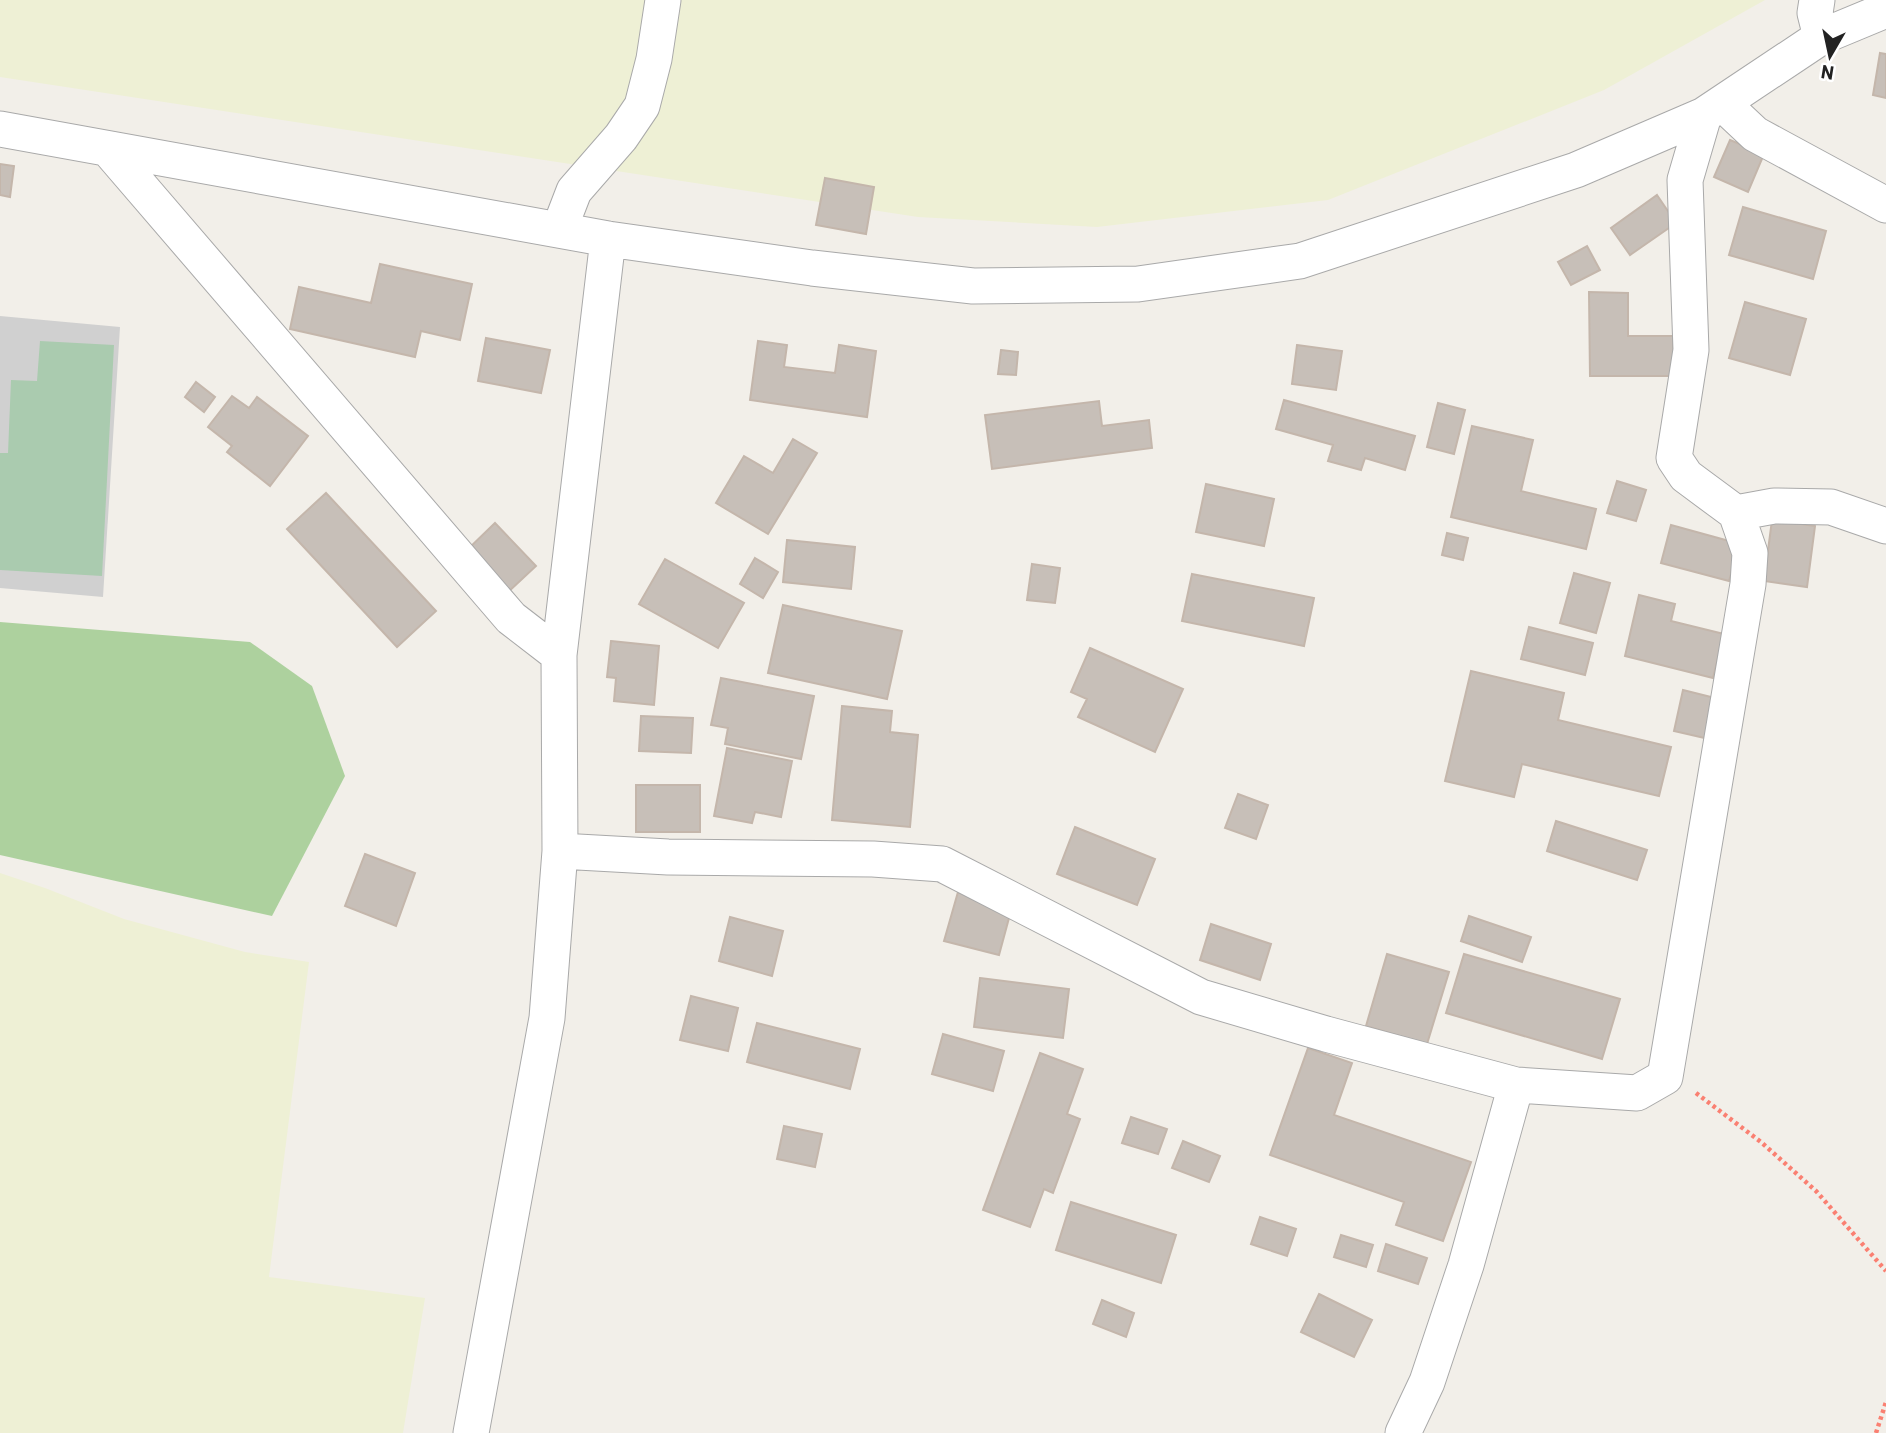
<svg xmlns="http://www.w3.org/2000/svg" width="1886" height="1433" font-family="Barlow,sans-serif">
	<rect width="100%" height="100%" fill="#f2efe9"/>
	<path fill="#d0d0d0" d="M0,316L120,327L103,597L0,588Z"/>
	<path fill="#eef0d5" d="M0,0H1765L1604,90L1328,200L1097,227L918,217L0,77Z
		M0,873L45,888L124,919L245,952L309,962L269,1277L425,1298L403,1433H0Z"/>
	<path fill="#add19e" d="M0,622L250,642L312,686L345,776L272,916L0,855Z"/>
	<path fill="#aacbaf" d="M40,341L114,345L102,576L0,570V453H8L11,380L37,381Z"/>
	<path fill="#c7bfb8" stroke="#c4b6ab" stroke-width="2" d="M1880,53L1886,54V98L1873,95Z
		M1730,140L1764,154L1748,192L1714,177Z
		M0,164L14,166L10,197L0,195Z
		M825,178L874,187L866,234L816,225Z
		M1657,195L1676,223L1630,255L1611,228Z
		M1743,207L1826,231L1813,279L1729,255Z
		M1587,246L1600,270L1571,285L1558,262Z
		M380,264L472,284L460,340L421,331L415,357L290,329L299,287L371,303Z
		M1589,292L1628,293V336H1673L1674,376H1590Z
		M1745,302L1806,319L1790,375L1729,358Z
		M486,338L550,350L541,393L478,381Z
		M758,341L787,345L784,367L835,373L839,345L876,351L867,417L750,400Z
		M1297,345L1342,351L1336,390L1292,384Z
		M1001,350L1018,352L1016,375L998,374Z
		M196,382L215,397L204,412L185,397Z
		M232,396L249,408L257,397L308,436L270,486L227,452L232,446L208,427Z
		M1284,400L1415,436L1405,470L1365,458L1361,470L1328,461L1333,445L1276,429Z
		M1099,401L1102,426L1149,420L1152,448L992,469L985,415Z
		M1438,403L1465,410L1454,454L1427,447Z
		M1472,426L1533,440L1521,491L1596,509L1586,549L1451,517Z
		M793,439L817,453L768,534L716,503L744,456L773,473Z
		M1617,481L1646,490L1636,521L1607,513Z
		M1206,484L1274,499L1264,546L1196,532Z
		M326,493L436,611L397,647L287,529Z
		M1772,520L1815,526L1807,587L1764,581Z
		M495,523L536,566L506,594L466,551Z
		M1671,525L1740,544L1729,581L1661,563Z
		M1447,533L1468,538L1463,560L1442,555Z
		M787,540L855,547L851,589L783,582Z
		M755,558L778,572L763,598L740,584Z
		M665,559L744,603L718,648L639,604Z
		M1032,564L1060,568L1055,603L1027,600Z
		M1574,573L1610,583L1596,633L1560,623Z
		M1192,574L1314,598L1304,646L1182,621Z
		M1639,595L1675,604L1671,621L1724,634L1713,678L1625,656Z
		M783,605L902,631L887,699L768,673Z
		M1529,627L1593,643L1585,675L1521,659Z
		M611,641L659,646L654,705L614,701L616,678L607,677Z
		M1090,648L1183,689L1155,752L1078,717L1087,699L1071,692Z
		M1471,671L1564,693L1558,720L1671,747L1659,796L1522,764L1514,797L1445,781Z
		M721,678L814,696L801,759L725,744L728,728L711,725Z
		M1683,690L1719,699L1709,739L1674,731Z
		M842,706L892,711L890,732L918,735L910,827L832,820Z
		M641,716L693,718L691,753L639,751Z
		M727,748L792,761L781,817L755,812L752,823L714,816Z
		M636,785H700V832H636Z
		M1238,794L1268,805L1256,839L1225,828Z
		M1556,821L1647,850L1637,880L1547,851Z
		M1075,827L1155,859L1137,905L1057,874Z
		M365,854L415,873L396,926L345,906Z
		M958,892L1012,907L999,955L944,941Z
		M1469,916L1531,937L1522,962L1461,941Z
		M730,917L783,931L772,976L719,961Z
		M1211,924L1271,944L1260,980L1200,960Z
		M1387,954L1449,972L1427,1044L1366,1026Z
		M1464,954L1620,999L1602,1059L1446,1013Z
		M980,978L1069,989L1063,1038L974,1027Z
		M691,996L738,1008L728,1051L680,1040Z
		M757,1023L860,1049L850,1089L747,1062Z
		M943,1034L1004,1051L993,1091L932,1074Z
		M1308,1048L1352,1063L1334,1115L1471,1162L1443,1241L1396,1225L1404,1202L1270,1155Z
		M1040,1053L1083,1069L1067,1114L1080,1119L1053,1193L1044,1189L1030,1227L983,1210Z
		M1131,1117L1167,1129L1158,1154L1122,1143Z
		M784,1126L822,1134L815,1167L777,1159Z
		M1183,1141L1220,1156L1209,1182L1172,1168Z
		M1071,1202L1176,1235L1161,1283L1056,1250Z
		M1260,1217L1296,1229L1287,1256L1251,1244Z
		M1341,1235L1373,1245L1366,1267L1334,1257Z
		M1386,1244L1427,1258L1418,1284L1378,1271Z
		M1319,1294L1372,1320L1354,1357L1301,1332Z
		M1102,1300L1134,1313L1126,1337L1093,1324Z"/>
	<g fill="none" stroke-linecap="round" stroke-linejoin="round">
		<defs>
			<path id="minor" d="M1817,0L1815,13L1821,37
				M1722,103L1755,134L1886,205
				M0,129L608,239L812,268L973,286L1138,284L1300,261L1576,170L1704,115L1821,37L1886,10
				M108,149L511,618L559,655
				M559,230L574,191L621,137L642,106L654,59L663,0
				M1736,513L1774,506L1831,507L1886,526
				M560,851L668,857L873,859L942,864L1201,997L1326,1034L1516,1085
				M471,1433L547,1018L560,851L559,655L608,239
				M1403,1433L1427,1382L1466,1265L1516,1085L1637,1093L1665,1077L1748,584L1750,553L1736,513L1686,476L1674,458L1691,350L1685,180L1704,115"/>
		</defs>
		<use href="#minor" stroke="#a9a9a9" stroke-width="37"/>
		<path stroke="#fa8072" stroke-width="4.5" stroke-dasharray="3.5 3.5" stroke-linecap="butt" d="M1696,1093L1761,1142L1816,1191L1886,1271
			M1876,1433L1886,1402"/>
		<use href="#minor" stroke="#fff" stroke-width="35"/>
	</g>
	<g transform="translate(1830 56) rotate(189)" stroke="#ffffff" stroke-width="5" paint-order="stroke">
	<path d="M0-5L12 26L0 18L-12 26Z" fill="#222222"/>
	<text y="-10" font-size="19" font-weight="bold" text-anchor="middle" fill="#222222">N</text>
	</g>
</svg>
